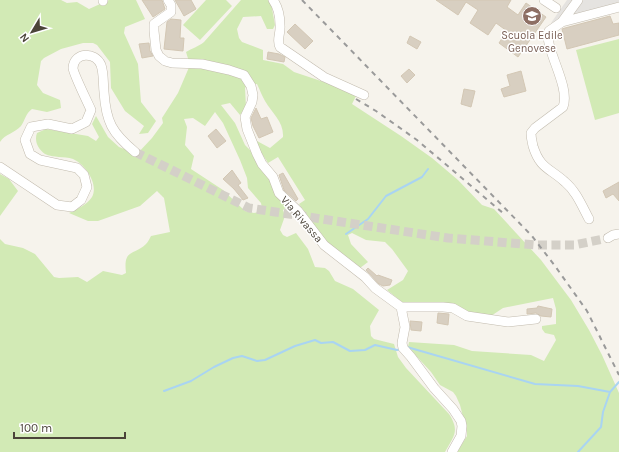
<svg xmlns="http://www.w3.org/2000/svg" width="619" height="452" font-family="Karla,sans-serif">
	<rect width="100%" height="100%" fill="#f6f3ec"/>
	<path fill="#d2eab5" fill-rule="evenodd" d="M0,0H61L67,3L77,2L89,9L109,0H136L145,19L125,27L124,33L138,64L141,102L156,121L148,133L139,134L144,126L125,111L111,88L110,62L97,45L93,43H83L61,49L44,58L41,61L37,85L43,93L60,100L61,108L47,112L32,109C26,113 25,120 21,126C15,133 5,134 0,142Z
		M206,0H226L232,6L200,40L183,25Z
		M241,0H268L271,3L275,25L273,29H267L261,16L243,17L237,29L239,38L242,42L263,50V60L283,64L294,72L339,87L356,96L352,104L401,136L432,158L458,180L482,205L494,209L541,260L571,300L589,330L602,355L619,393V452H457L467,436V432L460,405L456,396L453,392L440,385L431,372L408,347L409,342L454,345L472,351L531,355L544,361L556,340L554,335L545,333L542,329V326L556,324V309L553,298L503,308L491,316L402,302L387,290L403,280L408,271L392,249L385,242L366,240L352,233L348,235L351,244L368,262L360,268L330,247L299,204L305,200L278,157L268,163C264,156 257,149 257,141L270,148L283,137C284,122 272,113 265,101C262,96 260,90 257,84H248L245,88L246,107L240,115L230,103L221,105L235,123L245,145L254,154L288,206L283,210L285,216L280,230L283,235L287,237L296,233L308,249L315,267L325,268L329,271L335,281L353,289L379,310L370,326L371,336L374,339L394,344L398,357L406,368L449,414C460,431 454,436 445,452H0V239L5,244L23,248L35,254L54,277L59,278L78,277L87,282L103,271L122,275L126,273C123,248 134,256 146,244C148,242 150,238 151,236L170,232L164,198L157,191L140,206L98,221H88L69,213C77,209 87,205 92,197C99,184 85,164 73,159C64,156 53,158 45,154C38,149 34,141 37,133L46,129L88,136L96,141L99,137L92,124L96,116L108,137L119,147L137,154L152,138L163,123L162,118L178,93L190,65L186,52C192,48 198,47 204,42ZM215,112L223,123L240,160L247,178L248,188L261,203L262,208L259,212L254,213L245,211L223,190L191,169L194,156L185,145L187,127L184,119L193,118L205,126Z
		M619,39V113L595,120L576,50Z
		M0,174L9,179L18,191L0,216Z"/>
	<path fill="#e5e3e0" d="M567,0H619V2L610,6L551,23Z"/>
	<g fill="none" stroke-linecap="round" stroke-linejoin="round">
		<path stroke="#a9d4f2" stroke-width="2" d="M346,234L368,219L386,196L422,177L428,169
			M407,347L535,384L578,386L610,392
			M164,391L191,381L214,367L233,358L242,356L257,361L265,360L295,346L315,340L321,343L333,342L350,351L365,350L375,345L397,350L401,349
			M578,452L601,427L603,412L610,392L619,382"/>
	</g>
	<path fill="#d8cfc1" stroke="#d3c7b4" d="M142,0H162L165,9L153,17Z
		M175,0H191L196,9L184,16Z
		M436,0H511L507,7L518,15L526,3L546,17L518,57L499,43L507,31L496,23L488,35L470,23L478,10L466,2L458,15Z
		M610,16L613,24L619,23V35L567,49L562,29L565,28Z
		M171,19L181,20L180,38H184L183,51L164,49L167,22Z
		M295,24L313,41L305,49L287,32Z
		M410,36L421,42L417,49L407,43Z
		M149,43L150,51L153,56L142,58L139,44Z
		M268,52L279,54L285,57L284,62L267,59Z
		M409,69L415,75L407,83L401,76Z
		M521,71L526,91L504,97L501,89L510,86L507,75Z
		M464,89L475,91L471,107L461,104Z
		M256,108L261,119L267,117L273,132L259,138L253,126L251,118Z
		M216,129L226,141L217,148L208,136Z
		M232,170L241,183L238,185L248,198L243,200L234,189L223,179Z
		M283,173L298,199L296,201L284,190L279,175Z
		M619,182V201L613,194L606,198L603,191Z
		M368,268L377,276L378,275L392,280L390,285L383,286L379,284L366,270Z
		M538,306L552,309L551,317L541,316L536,313L527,314V309L537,308Z
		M438,313L449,314L448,325L437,323Z
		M410,321L422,322L421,331L411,330Z"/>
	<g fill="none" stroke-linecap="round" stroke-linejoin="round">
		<path stroke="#d4d0c8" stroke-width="9" stroke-dasharray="9 4.5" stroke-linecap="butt" d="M135,152L249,208L448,238L536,245H574L608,238"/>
		<defs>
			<path id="minor" d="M103,0V1
				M168,0L171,5V12L154,24V31L156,50L159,56L165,61L172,63L202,64L229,70L244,75L251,86L253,95L252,102L245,117L247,129L257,154L262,164L273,177L279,193L298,211L324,245L365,277L375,288L401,307L405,327L402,343L403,348L411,357L434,388L453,409L461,421L462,426L461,436L452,452
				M273,0C278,7 280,17 280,25C281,33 276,41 280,47L324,77L364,95
				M544,0L556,8
				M562,22L578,0
				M0,167L57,205L72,207L81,200L87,187L84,175L77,168L40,160L30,154L25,140L31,127L48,124L72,129L86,122L91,110C88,103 73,73 73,68C74,52 95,51 101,65C104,74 103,83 104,92C106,122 112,133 135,152
				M589,219C582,206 576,191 565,182C550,168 540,169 533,146C532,141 531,138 531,133L535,128L563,107C571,86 543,47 549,31L562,22L619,7
				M608,238L613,235L619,234
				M401,307H443L453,308L467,316L508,322L536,319"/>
		</defs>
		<use href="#minor" stroke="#c2bbae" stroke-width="10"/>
		<use href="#minor" stroke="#fff" stroke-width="9"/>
		<path stroke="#9a9a9a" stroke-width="2" stroke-dasharray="5 5" stroke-linecap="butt" d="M302,0L532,236L555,266L587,311L619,375
			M356,99L376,111L417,140L503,213"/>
	</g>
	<defs>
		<symbol id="school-disc" viewBox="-11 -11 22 22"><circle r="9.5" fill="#8d6e63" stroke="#fff"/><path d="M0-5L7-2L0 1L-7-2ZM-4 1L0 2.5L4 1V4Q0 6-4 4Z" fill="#fff"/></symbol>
	</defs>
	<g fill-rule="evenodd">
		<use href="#school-disc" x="521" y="5" width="22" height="22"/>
	</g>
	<g text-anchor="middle" stroke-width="3" stroke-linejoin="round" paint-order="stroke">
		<g font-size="11" fill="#785e54" stroke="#fff">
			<text x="532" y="39">Scuola Edile<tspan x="532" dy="13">Genovese</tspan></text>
		</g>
		<g font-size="11" fill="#4b4439" stroke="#fff">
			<text transform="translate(302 219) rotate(49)" y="4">Via Rivassa</text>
		</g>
	</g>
	<g transform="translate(32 32) rotate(232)" stroke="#ffffff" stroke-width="3" paint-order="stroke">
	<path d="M0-3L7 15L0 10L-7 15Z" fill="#4b4439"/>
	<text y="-6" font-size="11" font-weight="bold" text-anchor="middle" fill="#4b4439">N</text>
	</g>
	<path d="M14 432v6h111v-6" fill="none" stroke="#4b4439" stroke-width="2"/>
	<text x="20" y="432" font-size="12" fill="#4b4439" stroke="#ffffff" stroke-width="3" paint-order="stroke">100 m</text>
</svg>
